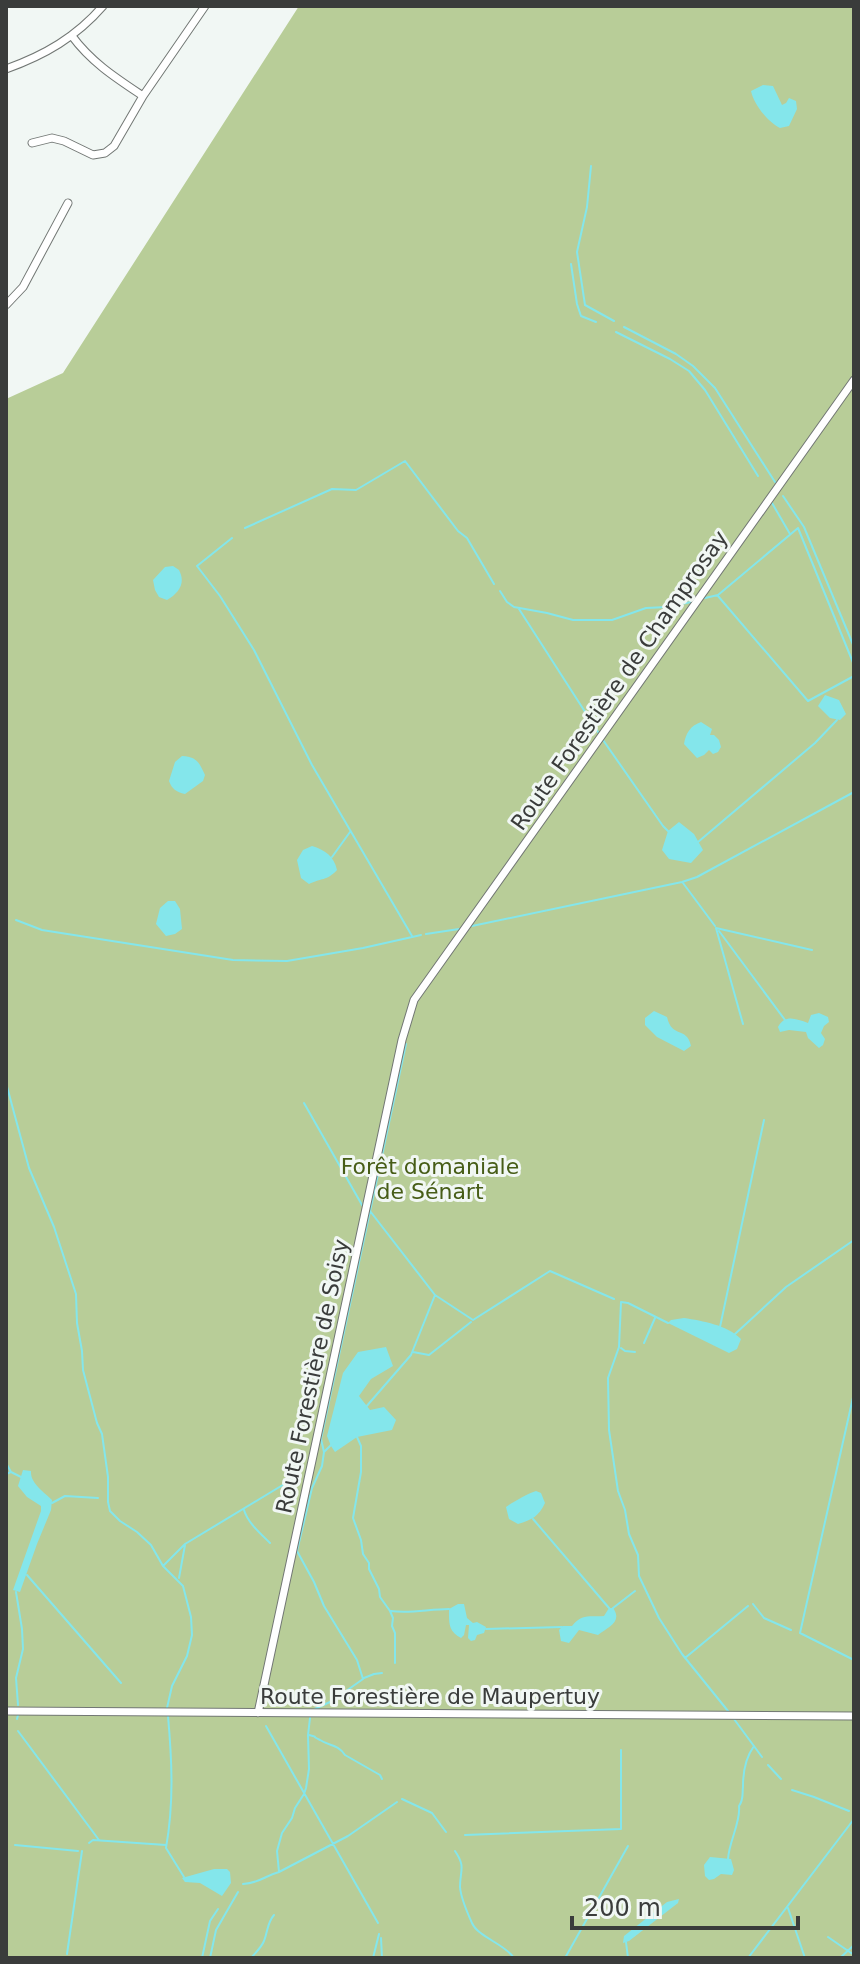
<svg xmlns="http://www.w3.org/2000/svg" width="860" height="1964" font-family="'DejaVu Sans',sans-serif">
	<rect width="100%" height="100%" fill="#f1f7f4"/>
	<path fill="#b8cd98" d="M299,6H854V1958H6V399L63,373Z"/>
	<path fill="#84e6eb" d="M763,85L773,86L782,105L786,103L789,98L796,101L797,109L789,126L780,128C768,122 754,105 751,91Z
		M173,566L179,570C186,583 179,593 167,600L159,597L155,590L153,580L165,567Z
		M825,695L839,700L846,714L840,720L830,718L818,706Z
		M701,722L712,729L710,735H714L719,740L721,747L718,752L713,754L709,750L704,755L697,758L684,744C686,733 690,726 701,722Z
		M182,756C197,757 199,762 205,775L203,781L185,794C176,792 172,789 169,781L175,762Z
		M679,822L694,834L703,850L691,863L669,859L662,850L668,831Z
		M312,846C325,850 334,856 337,870C327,881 321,878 309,884L301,878L297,860L303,850Z
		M168,901H175L180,909L182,929L175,934L166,936L156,924L160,908Z
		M654,1011L667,1017C672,1039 687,1026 691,1046L684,1051L657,1037L645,1025V1018Z
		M819,1013L828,1017L829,1022L824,1026L821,1033L825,1039L823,1045L819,1048L808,1038L806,1032L789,1030L780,1032L778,1027C785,1014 796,1019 808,1023L811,1015Z
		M684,1318C703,1321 727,1325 741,1339L737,1349L729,1353L668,1323L671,1320Z
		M386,1347L393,1366L371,1379L359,1396L370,1410L384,1407L396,1420L392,1430L357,1437L335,1452L331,1446L327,1436L343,1373L358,1352Z
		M23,1470L31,1471C30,1483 44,1492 52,1500L51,1510L37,1544L20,1592L13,1590L41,1511V1506L27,1497L18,1486Z
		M536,1491L541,1493L545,1503C539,1516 532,1520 518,1524L509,1519L506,1507C513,1502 529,1493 536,1491Z
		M458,1604H464L467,1618L473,1623L477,1622L486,1627L484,1633L477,1635L475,1640L471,1641L468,1638L469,1625H466L464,1635L461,1638C448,1631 449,1623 449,1609Z
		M609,1608H613C623,1622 608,1627 598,1635L579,1630L569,1643L561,1641L559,1630L563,1626H572C582,1613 590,1617 604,1616Z
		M710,1857L731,1859L734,1870L732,1875L721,1874L714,1879L709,1880L705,1876L704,1865Z
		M214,1869H227L230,1872L231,1883L222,1896L200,1883L185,1882L182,1878Z
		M679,1899L678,1903L629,1941L623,1943L624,1936L667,1902Z"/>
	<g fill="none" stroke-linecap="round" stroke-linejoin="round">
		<path stroke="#84e6eb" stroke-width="2" d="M591,166L587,207L577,252L585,305L614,321
			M571,264L577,304L581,316L596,322
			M624,327L676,354L693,366L715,388L775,482
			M616,332L670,359L689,371L705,390L758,476
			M783,496L804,527L854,647
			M772,503L790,534
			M245,528L332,489L356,490L405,461L458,531L467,538L494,584
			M232,538L197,566L220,596L254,650L312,765L412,936
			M500,591L507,602L514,607L547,613L573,620H612L646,608L667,607L691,602
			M718,596L808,701L854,676
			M705,598L718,595L798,528L854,665
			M519,609L598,732
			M603,740L663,826L668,831
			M698,842L815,743L837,720
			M332,857L350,832
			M683,883L715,926
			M16,920L42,930L233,960L287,961L363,948L421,935
			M472,926L682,882L697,877L854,792
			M719,931L785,1020
			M426,934L459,929
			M743,1024L716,928L812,950
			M6,1083L29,1168L54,1227L76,1294L77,1323L82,1351L83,1370L97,1423L102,1434L108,1477V1502L110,1511L120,1521L137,1532L151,1545L163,1566L183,1586L191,1617L192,1635L187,1656L172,1686L167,1708
			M304,1103L362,1205
			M370,1211L435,1295L473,1320L550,1271L614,1299
			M668,1323L628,1303L621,1302L619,1347L608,1378L609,1430L618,1491L625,1510L629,1534L638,1555L639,1576L659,1618L682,1654L728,1711
			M720,1327L764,1120
			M735,1334L786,1287L854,1240
			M644,1343L655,1318
			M621,1348L625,1351L635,1352
			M413,1352L429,1355L471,1322
			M854,1393L800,1633L854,1660
			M365,1408L411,1355L435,1295
			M357,1437L361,1446V1472L353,1518L361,1540L363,1554L369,1563V1569L379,1589L380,1597L390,1611L393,1618L392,1626L395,1633V1663
			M324,1452L321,1439L406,1044
			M6,1463L11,1472
			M6,1474L11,1472L21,1477
			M52,1503L65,1496L98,1498
			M244,1510C248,1523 260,1533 270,1543
			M533,1519L609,1608
			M163,1566L185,1544L291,1480
			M27,1575L121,1683
			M179,1578L185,1545
			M16,1592L22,1629L23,1649L16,1678L18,1705
			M753,1604L764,1618L791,1630
			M613,1608L635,1591
			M391,1611C410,1614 429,1609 449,1609
			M486,1629L562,1627
			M685,1658L748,1606
			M364,1678L374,1674L382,1673
			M315,1709L332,1701L363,1679L357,1660L324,1606L314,1582L297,1551L312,1488L322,1466L324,1452L331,1445
			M168,1716C172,1761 174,1803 166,1848L184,1877
			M17,1719L18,1715
			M734,1719L762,1757
			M266,1726L378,1923
			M18,1731L99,1840
			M309,1735C321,1738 309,1735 320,1740C329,1746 338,1744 345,1755L380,1775L382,1779
			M768,1765L781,1779
			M792,1790L814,1797L849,1811
			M402,1799L432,1813L446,1832
			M465,1835L621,1829V1750
			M89,1843L93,1840L166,1845
			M15,1845L78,1851
			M455,1851C466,1867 460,1870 460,1887C461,1899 467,1912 472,1923C478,1937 505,1944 514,1958
			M728,1859C729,1841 741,1822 739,1806C744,1799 742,1795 743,1786C743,1773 746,1757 754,1746
			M279,1872L277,1851L282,1833L292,1818L295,1808L304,1794L306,1788L309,1769L308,1735L310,1718
			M243,1884C260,1883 264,1876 279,1872L348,1836L397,1802
			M788,1908L805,1958
			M828,1937L854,1955
			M381,1938L382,1958
			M626,1942L628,1958
			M67,1954L82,1851
			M202,1958L210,1921L218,1909
			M210,1958L216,1930L238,1892
			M251,1958C256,1952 261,1948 264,1941C268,1931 267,1923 274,1915
			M373,1958L379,1934
			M565,1958L628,1846
			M748,1958L854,1819
			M840,1958L854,1945"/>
		<defs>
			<path id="minor" d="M72,36C91,62 116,78 143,96
				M6,69C45,55 76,37 103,6
				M32,143L52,138L64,141L93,155L105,153L114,146L143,96L205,6
				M6,305L23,287L68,203
				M6,1711L854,1716
				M258,1713L402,1040L414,1000L854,380"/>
		</defs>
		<use href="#minor" stroke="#727774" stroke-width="9"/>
		<use href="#minor" stroke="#fff" stroke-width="7"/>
	</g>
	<g text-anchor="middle" stroke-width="6" stroke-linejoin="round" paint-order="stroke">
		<g font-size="22" fill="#3a3c3b" stroke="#f1f7f4">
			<text transform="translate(619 680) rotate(-55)" y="8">Route Forestière de Champrosay</text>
			<text transform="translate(312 1376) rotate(-78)" y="8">Route Forestière de Soisy</text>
			<text x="430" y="1704">Route Forestière de Maupertuy</text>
		</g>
		<g font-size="22" fill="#475d17" stroke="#f1f7f4">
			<text x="430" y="1174">Forêt domaniale<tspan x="430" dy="25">de Sénart</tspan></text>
		</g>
	</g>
	<rect width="860" height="1964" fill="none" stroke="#3a3c3b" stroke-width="16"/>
	<path d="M572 1916v12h226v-12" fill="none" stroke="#3a3c3b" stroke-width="4"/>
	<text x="584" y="1916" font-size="24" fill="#3a3c3b" stroke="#f1f7f4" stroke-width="6" paint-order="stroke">200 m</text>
</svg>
